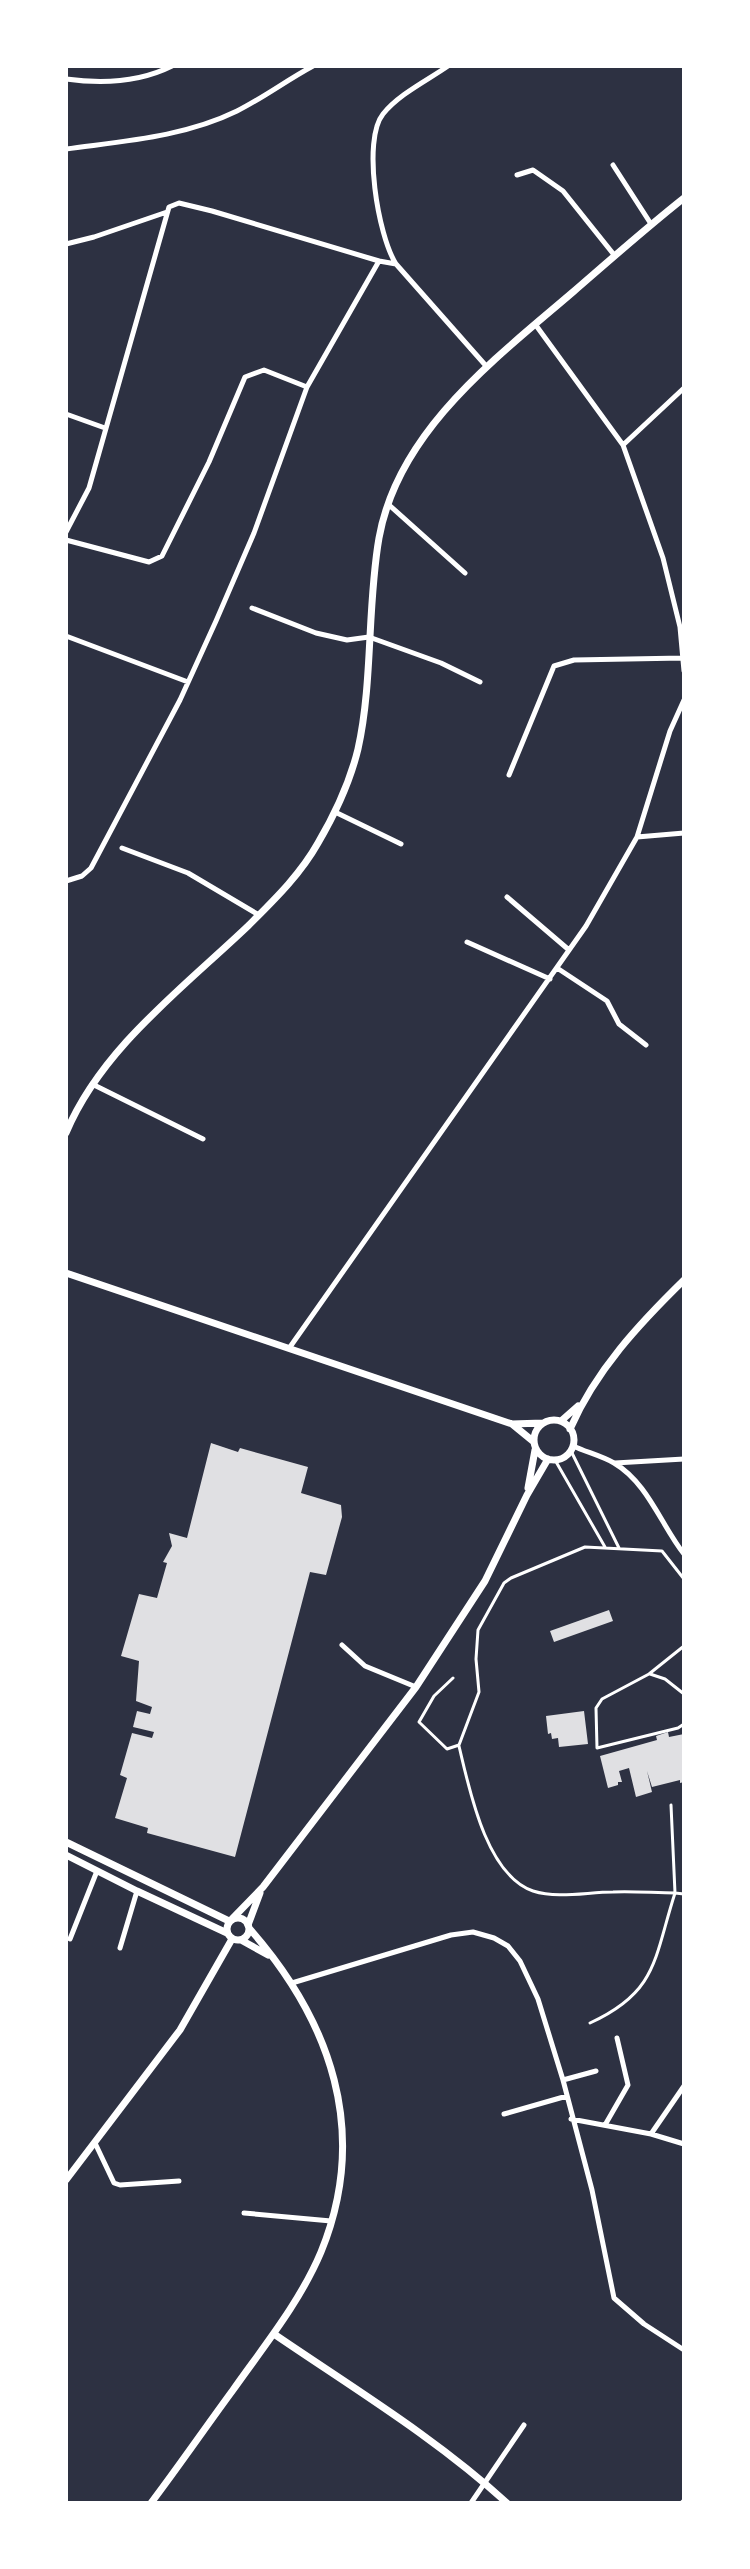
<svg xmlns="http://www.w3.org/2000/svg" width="750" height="2569" font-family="'DejaVu Sans',sans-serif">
	<rect width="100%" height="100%" fill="#2d3142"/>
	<path fill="#e0e0e3" d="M211,1443L238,1452L240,1448L308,1467L301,1493L341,1505L342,1517L326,1575L310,1572L235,1857L147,1833L148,1828L115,1818L127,1778L120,1775L132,1733L152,1738L154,1732L133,1727L137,1711L150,1714L152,1707L136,1701L139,1661L121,1656L139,1594L157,1598L167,1563L163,1562L172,1546L169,1533L187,1538Z
		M609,1610L613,1621L554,1642L550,1631Z
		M584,1711L588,1744L559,1747L558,1738L552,1739L551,1733L548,1734L546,1716Z
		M668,1732L669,1737L684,1734V1782L680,1783V1780L652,1787L647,1771L652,1792L636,1797L629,1768L619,1771L622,1782H618V1785L608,1788L600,1756L657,1740L656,1736Z"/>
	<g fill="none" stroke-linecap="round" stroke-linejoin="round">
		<path stroke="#fff" stroke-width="3" d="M571,1451L619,1548
			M555,1460L605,1547
			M684,1646L649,1674L602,1699L596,1708L597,1748L678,1728L684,1724
			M650,1674L665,1679L684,1694
			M453,1678L434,1696L419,1722L447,1749L459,1745L479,1692L476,1659L478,1630L504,1583L511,1578L585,1547L662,1551L684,1579
			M459,1746C469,1788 486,1875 533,1891C558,1899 587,1892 613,1892C634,1891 655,1893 675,1893L671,1805
			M590,2023C658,1992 654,1958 675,1893L684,1894"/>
		<path stroke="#fff" stroke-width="5" d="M448,66C428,80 399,94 383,114C362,140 378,236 396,264L487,367
			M66,79C102,84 140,82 172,66
			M66,149C124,141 184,137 237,111C263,98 287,80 313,66
			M613,165L651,224
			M517,175L533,170L563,191L615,256
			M66,244L94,237L167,212
			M535,324L623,445L663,558L680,627L684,671
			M66,414L105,428
			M623,445L684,388
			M388,504L465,573
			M66,532L89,488L169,207L179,203L212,211L379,261
			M66,540L149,562L162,556L209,462L245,377L264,370L307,387
			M252,608L316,633L347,640L369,637L441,663L480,682
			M66,636L188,682
			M509,775L554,666L574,660L683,658
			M335,812L401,844
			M637,837L684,833
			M122,848L188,873L259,915
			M66,881L82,876L91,868L180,700L216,621L254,533L307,387L379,261L396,264
			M507,897L569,950
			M467,942L550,979
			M557,968L607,1001L619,1024L646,1045
			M92,1084L203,1139
			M290,1347L586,926L637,837L670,731L684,700
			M573,1446C586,1452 602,1456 614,1463C648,1483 661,1525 684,1554
			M615,1463L684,1459
			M342,1645L365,1666L416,1687
			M70,1939L97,1871
			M120,1948L137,1891
			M292,1983L451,1935L473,1932L494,1938L508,1946L520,1961L538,1999L563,2080L592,2190L614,2298L644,2324L684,2350
			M563,2080L596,2071
			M504,2114L567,2096
			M571,2119L651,2134L684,2144
			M605,2125L628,2085L617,2038
			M651,2134L684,2086
			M95,2143L114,2183L120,2185L179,2181
			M244,2213L331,2221
			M471,2503L524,2425
			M682,2503L684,2501"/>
		<path stroke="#fff" stroke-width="7" d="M66,1273L512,1424L543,1423
			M534 1440a20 20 0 1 1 40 0a20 20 0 1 1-40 0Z
			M561,1421L578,1406
			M512,1424L534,1442
			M570,1429C596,1370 639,1324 684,1280
			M528,1488L535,1450
			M232,1919L263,1887L416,1687L485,1581L527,1495L548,1459
			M248,1925L260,1893
			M66,2180L180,2030L232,1939"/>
		<path stroke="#fff" stroke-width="7" d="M66,1133C101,1049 183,988 248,926C274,900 300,875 318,843C335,814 350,782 358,749C373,682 367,606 379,538C398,431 496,358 573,292C610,260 646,228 684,198
			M66,1842L229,1921
			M66,1855L137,1891L227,1933
			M227 1929a11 11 0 1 1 22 0a11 11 0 1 1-22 0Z
			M241,1940L268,1955
			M274,2334C353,2388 436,2438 507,2503
			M151,2503C179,2466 205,2428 233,2390C264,2346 300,2302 321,2252C370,2132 331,2021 249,1928"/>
	</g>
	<rect width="750" height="2569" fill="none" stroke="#ffffff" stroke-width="136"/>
</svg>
